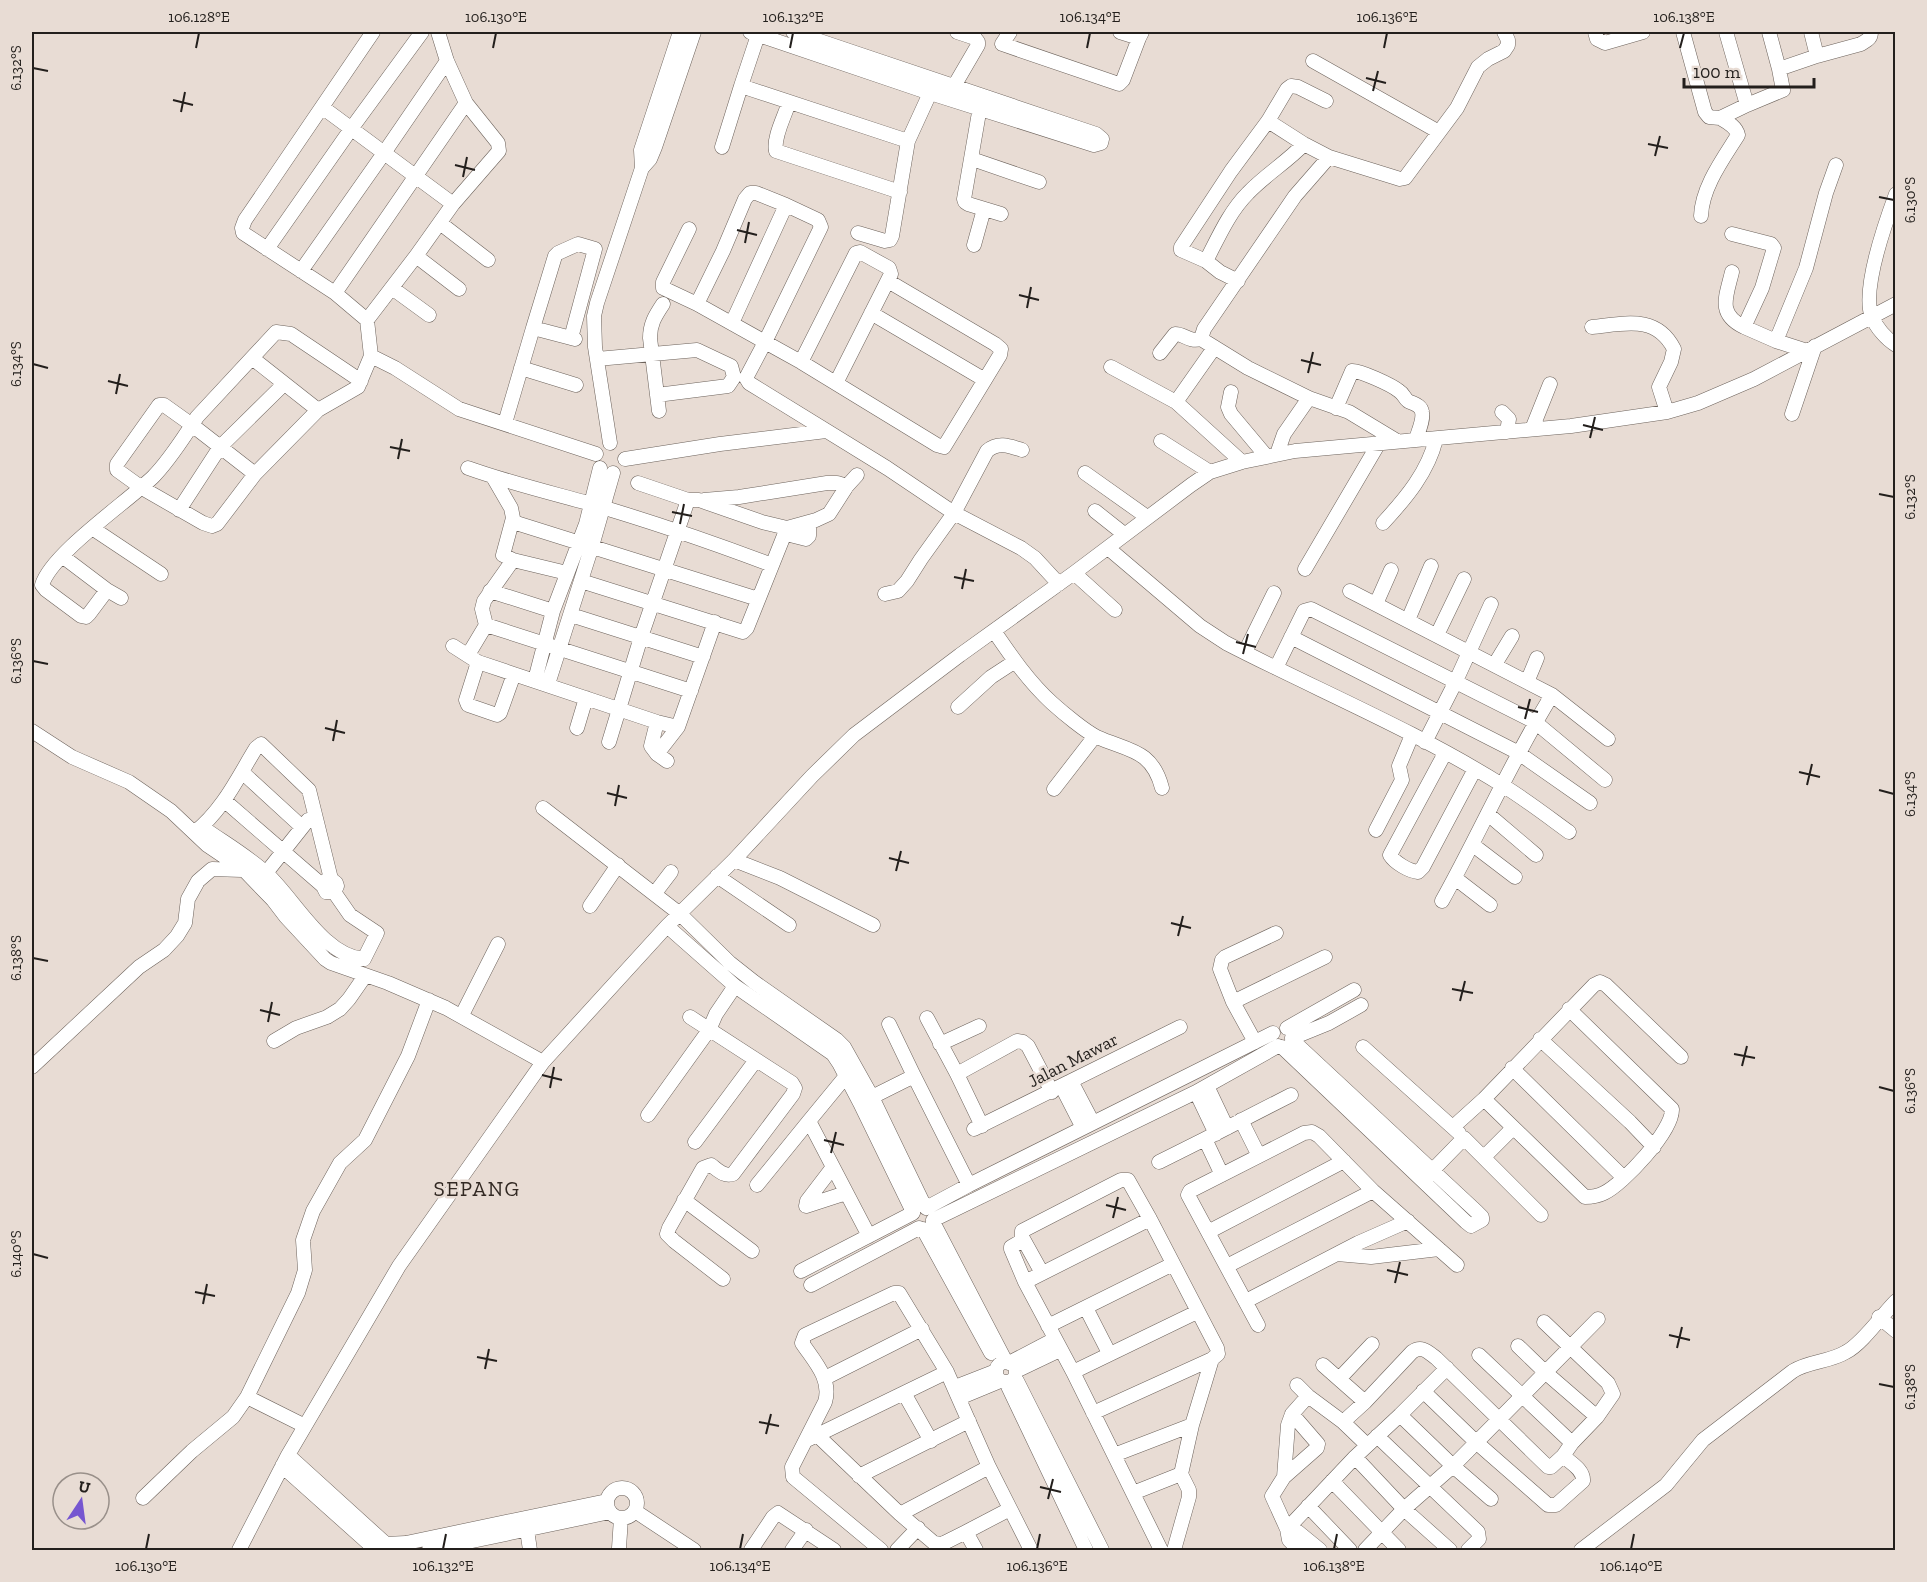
<svg xmlns="http://www.w3.org/2000/svg" width="1927" height="1582" font-family="'Zilla Slab',serif">
	<rect width="100%" height="100%" fill="#e8dcd4"/>
	<g fill="none" stroke-linecap="round" stroke-linejoin="round">
		<defs>
			<path id="minor" d="M750,32L930,93L1094,145L1101,143L1102,139L1096,134L793,32
				M759,32L741,86L908,141L892,236L890,240L885,241L858,233
				M1010,32L1002,44L1119,84L1123,80L1139,38
				M1120,32L1139,38L1142,32
				M1595,32L1597,39L1605,43L1643,32
				M1683,32L1705,112L1709,117L1720,118L1747,105L1783,90L1779,69
				M1726,32L1747,105
				M1769,32L1779,69L1817,56
				M1811,32L1817,56L1861,44C1867,40 1871,39 1871,32
				M1313,61L1439,132
				M950,93L978,45V42L975,38L957,32
				M981,101L964,199L965,202L968,204L1001,214
				M789,102C785,116 773,137 776,151L900,192
				M322,107L453,204
				M1268,121L1304,144L1329,157L1400,179L1405,178L1457,108L1478,67L1488,59L1504,51L1508,45V40L1504,32
				M908,141L930,93
				M722,147L741,86
				M1329,157L1295,196L1204,329L1201,339L1248,368L1309,398L1349,412L1397,441
				M972,159L1039,182
				M642,168L641,150L680,32
				M1896,194C1886,221 1861,290 1872,317C1876,327 1886,339 1896,345
				M1701,216C1702,187 1723,159 1738,135C1736,126 1727,122 1720,118
				M440,223L488,260
				M689,229L663,282V288L697,304L765,342L746,378L749,383L887,468L954,513L1021,548L1035,558L1059,584
				M1732,234L1771,244L1774,248L1762,288L1744,327L1776,341L1807,351
				M974,245L984,209
				M267,249L351,129L422,32
				M416,256L459,289
				M1206,261C1218,238 1229,212 1248,193C1265,175 1287,162 1304,144
				M301,271L384,153L447,61
				M1732,272C1726,297 1717,314 1744,327
				M1238,281L1220,272L1206,261L1181,250V247L1231,171L1268,121L1287,89L1291,86L1298,87L1326,101
				M392,288L429,315
				M335,293L466,103
				M697,304L723,251L745,199L750,193H756L786,205
				M871,313L985,380
				M367,320L416,256L453,204L499,151L498,143L466,103L447,61L438,32
				M732,323L786,205L818,220L821,227L765,342L801,362L937,445L944,447L1000,355L1001,349L995,344L888,281
				M1592,327C1624,324 1656,314 1674,349L1671,362L1659,387L1667,412
				M571,338L595,249L578,244L558,253L555,256L533,328L575,339
				M1776,341L1806,268L1826,193L1836,165
				M1160,353L1175,334C1185,334 1188,342 1201,339
				M371,356L395,368L459,409L596,454
				M252,358L318,410
				M597,359L697,350L731,366L734,377L728,386L657,395
				M801,362L856,253L860,252L889,268L891,274L836,383
				M1111,367L1176,402L1242,462
				M521,368L576,385
				M1231,392L1228,407L1231,414L1267,457
				M1176,402L1214,348
				M1336,408L1352,371C1359,370 1392,385 1399,391C1404,394 1404,398 1408,401C1414,404 1421,405 1422,412C1424,420 1418,432 1416,439
				M659,411L650,338C650,324 655,316 663,304
				M1502,412L1509,419L1507,432
				M1792,414L1815,346
				M505,423L533,328
				M1532,429L1550,384
				M1161,441L1210,472
				M610,443L595,347L594,316L597,303L642,168L650,159L655,147L694,32
				M1277,454L1284,434L1309,398
				M625,459L720,444L826,431
				M468,468C507,482 548,492 588,503C650,521 711,542 772,565
				M1085,473L1147,517
				M255,474L192,425L197,417L276,332L291,334L361,381
				M493,477L511,508L513,518L503,555L513,560L567,573
				M638,483L688,500H699L762,522L787,528L816,520L829,514L847,486L857,475
				M704,500L739,497L827,483H837L847,486
				M179,510L220,447L284,384
				M1095,511L1124,534
				M513,522L758,599
				M1383,523C1406,498 1428,472 1436,439
				M92,528L161,574
				M786,534L806,539L809,536V522
				M1108,548L1200,626L1226,643C1317,690 1414,730 1502,785C1525,799 1547,816 1569,832
				M62,556L107,590
				M1305,569L1379,443
				M1074,573L1115,610
				M581,581L743,632L747,628L787,528
				M490,591L553,611
				M1350,591L1552,695L1608,739
				M885,594L898,591L907,581L921,559L954,513L987,451C998,441 1010,446 1022,450
				M121,598L107,590L89,614L86,617L81,616L46,590L42,585C51,554 127,502 153,477C168,462 180,443 192,425L164,405H159L117,464V470L142,488L203,523L212,526L217,524L255,474L318,410L358,387L371,356L367,320L335,293L243,233L242,228L245,220L373,32
				M1376,604L1391,570
				M571,615L703,657
				M1408,620L1431,566
				M486,625L691,691
				M994,631C1011,656 1029,682 1052,703C1062,712 1086,732 1097,737C1128,751 1152,749 1162,788
				M1437,635L1464,579
				M1291,637L1517,752L1590,803
				M453,646L478,662L657,722L678,727
				M1245,652L1274,593
				M468,655L486,625L482,609L484,601L513,560
				M478,662L466,700L468,705L497,715L500,713L514,674
				M1495,664L1512,636
				M1276,668L1304,611L1311,609L1535,722L1605,780
				M535,680L553,611L586,524L600,468
				M1527,682L1537,658
				M548,684L592,546L613,473
				M958,707L991,677L1014,662
				M657,722L651,746L657,754L667,761
				M577,728L586,698
				M32,731L72,757L129,782L171,811L207,845L244,870L273,900L286,917L325,959L331,963L388,983L446,1008L543,1062
				M609,742L641,637L688,500
				M1425,742L1455,683L1491,604
				M1445,753L1390,855C1395,863 1409,871 1418,872L1423,867L1475,769
				M657,754L678,727L715,622
				M242,772L302,827
				M1054,789L1095,736
				M225,801L323,886L326,892H334L337,886L336,883L331,879L325,881L323,886
				M543,808L680,914L730,963L754,982L837,1040L844,1047L872,1097L925,1207
				M1489,815L1536,855
				M202,827C223,842 246,855 266,873C294,898 323,956 364,959L377,933L350,915L334,892
				M1376,830L1402,780L1399,766L1412,735
				M195,832C223,810 238,777 256,748L261,744L309,790L331,879
				M1473,845L1515,877
				M734,860L780,878L873,925
				M266,873L308,820
				M717,876L789,925
				M1455,878L1490,905
				M655,893L671,872
				M1442,901C1480,833 1511,761 1552,695
				M590,906L618,865
				M667,926L735,986L833,1054L839,1063L860,1103L913,1212
				M1233,1002L1325,957
				M462,1015L498,944
				M690,1017L792,1083L795,1088L793,1094L733,1174C724,1177 718,1170 711,1165L703,1168L669,1228L667,1234L674,1241L723,1279
				M927,1018L957,1074L982,1126
				M889,1024L914,1076
				M1287,1028L1354,990
				M1292,1038L1329,1023L1361,1005
				M1540,1039L1630,1122L1654,1147
				M274,1041L296,1028L327,1017L340,1009L349,999L365,976
				M1255,1042L1233,1002L1220,969L1222,960L1225,957L1276,933
				M940,1044L979,1026
				M1282,1047L1466,1222L1471,1226L1482,1220V1217L1477,1212L1292,1040
				M1363,1047L1459,1133
				M32,1067L139,967L164,950L177,936L185,923L188,899L198,881L212,869L242,870
				M1512,1068L1624,1178
				M957,1074L1017,1041L1023,1042L1028,1046L1052,1092
				M846,1076L809,1121L869,1236
				M1071,1081L1093,1123
				M1207,1086L1227,1128
				M1062,1087L1083,1128
				M1196,1092L1216,1134
				M1484,1099L1585,1197C1591,1197 1598,1196 1604,1193C1623,1184 1673,1131 1672,1109L1569,1009
				M864,1101L914,1076L969,1185
				M648,1115L709,1030L716,1014L735,986
				M1241,1120L1259,1156
				M1453,1127L1484,1099L1594,985L1600,982L1606,985L1681,1057
				M974,1129L1180,1027
				M1205,1139L1291,1095
				M695,1142L756,1060
				M1484,1157L1513,1128
				M1159,1162L1205,1139L1222,1175
				M833,1167L807,1201L806,1206L846,1193
				M1426,1177L1464,1138L1541,1215
				M757,1185L809,1121
				M684,1200L752,1251
				M926,1208L969,1185L1273,1033
				M1150,1219L1025,1282L1073,1372L1161,1550
				M933,1220L1196,1092L1278,1046
				M933,1222L1006,1362
				M923,1229L991,1353
				M1208,1232L1344,1161
				M1023,1240L1011,1247V1249L1025,1282
				M1337,1254L1371,1257L1439,1249
				M1227,1266L1373,1191
				M801,1271L913,1213
				M1042,1273L1022,1237V1231L1121,1180H1128L1150,1219L1217,1348L1218,1354L1212,1359L1192,1425L1181,1474L1133,1493
				M811,1285L919,1228
				M1246,1301L1358,1243L1408,1221
				M1086,1308L1109,1353
				M1879,1317L1896,1331
				M1258,1325L1188,1195L1190,1191L1304,1133L1312,1132L1319,1136L1373,1191L1457,1265
				M1048,1326L1173,1264
				M1518,1346L1545,1372L1597,1417
				M1479,1355L1572,1443
				M996 1372a10 10 0 1 1 20 0a10 10 0 1 1-20 0Z
				M1009,1363L1055,1339
				M1323,1365L1365,1402
				M1016,1371L1060,1350
				M1073,1372L1197,1312
				M1015,1377L1102,1550
				M825,1378L922,1329
				M1339,1379L1372,1344
				M1006,1382L1086,1550
				M1297,1385L1308,1396L1343,1422L1367,1445
				M955,1387L996,1371
				M1423,1391L1476,1442L1548,1505H1556L1583,1481C1584,1470 1571,1463 1563,1456
				M904,1393L931,1441
				M247,1397L305,1426
				M959,1398L1000,1381
				M1093,1413L1212,1359
				M1400,1415L1453,1466L1491,1499
				M1343,1422L1365,1402L1412,1352C1422,1345 1428,1352 1436,1358L1548,1467H1551L1563,1456L1572,1443L1597,1417L1613,1394L1608,1383L1544,1322
				M817,1435L900,1514L934,1543L942,1544L966,1532
				M1377,1436L1478,1532L1479,1539L1468,1550
				M807,1440L947,1372L989,1467L1031,1550
				M288,1455L386,1544L406,1543L607,1501
				M1114,1455L1192,1425
				M1355,1457L1404,1509L1450,1550
				M282,1466L376,1550
				M859,1476L969,1421
				M1284,1477L1317,1448L1318,1444L1292,1414
				M1332,1481L1399,1550
				M607 1503a15 15 0 1 1 30 0a15 15 0 1 1-30 0Z
				M143,1498L192,1451L233,1417L247,1397L298,1293L305,1270L303,1240L313,1211L340,1163L365,1140L408,1056L429,1000
				M1308,1506L1350,1550
				M635,1511L694,1550
				M900,1514L989,1467
				M526,1523L530,1550
				M1287,1529L1355,1457L1400,1415L1447,1368
				M1287,1529L1298,1532L1320,1550
				M619,1548L621,1518
				M239,1550L288,1455L399,1266L543,1062L667,926L734,860L812,776L854,735L960,655L1074,573L1191,485L1210,472L1242,462L1295,451L1571,426L1667,412L1698,403L1754,379L1896,304
				M429,1550L610,1512
				M751,1550L773,1517L778,1513L834,1550
				M792,1550L806,1530
				M881,1550L793,1477L792,1467L825,1402C832,1379 814,1361 802,1343L805,1335L894,1293H899L947,1372
				M897,1550L918,1528
				M976,1550L966,1532L1010,1509
				M1174,1550L1189,1497V1490L1181,1474
				M1299,1550L1289,1540L1287,1529L1272,1496L1284,1477L1288,1425L1292,1414L1308,1396
				M1365,1550L1404,1509L1453,1466L1598,1319
				M1581,1550L1666,1485L1703,1440L1793,1371C1809,1361 1830,1362 1846,1352C1862,1344 1882,1315 1896,1301"/>
		</defs>
		<use href="#minor" stroke="#6d635c" stroke-width="15"/>
		<use href="#minor" stroke="#fff" stroke-width="14"/>
	</g>
	<path fill="none" stroke="#231f1c" stroke-width="2" d="M196,48L199,33M493,48L496,33M790,48L793,33M1087,48L1090,33M1384,48L1387,33M1680,48L1684,33M33,68L48,71M1366,78L1386,83M1373,91L1378,71M173,100L193,105M181,112L185,92M1648,144L1668,148M1655,156L1660,136M455,165L475,170M463,177L467,157M1879,197L1894,200M737,230L757,235M745,243L749,222M1019,295L1039,300M1027,308L1031,287M1301,360L1321,365M33,364L48,368M1308,373L1313,352M108,381L128,386M116,394L120,374M1583,425L1603,430M1590,438L1595,417M390,447L410,451M398,459L402,439M1879,494L1894,497M672,512L692,516M680,524L684,504M954,577L974,581M962,589L966,569M1236,642L1256,647M1243,654L1248,634M33,661L48,664M1518,707L1538,712M1525,719L1530,699M325,728L345,733M333,741L337,720M1799,772L1820,777M1807,785L1812,764M1879,790L1894,794M607,793L627,798M615,806L619,785M889,858L909,863M896,871L901,851M1171,923L1191,928M1178,936L1183,916M33,958L48,961M1452,989L1473,993M1460,1001L1465,981M260,1010L280,1015M268,1022L272,1002M1734,1054L1755,1058M1742,1066L1747,1046M542,1075L562,1080M1879,1087L1894,1091M550,1088L554,1067M824,1140L844,1145M831,1153L836,1132M1106,1205L1126,1210M1113,1218L1118,1197M33,1254L48,1258M1387,1270L1408,1275M1395,1283L1400,1262M195,1292L215,1296M203,1304L207,1284M1669,1335L1690,1340M1677,1348L1682,1327M477,1357L497,1361M485,1369L489,1349M1879,1384L1894,1387M759,1422L779,1426M766,1434L771,1414M1040,1487L1061,1492M1048,1499L1053,1479M146,1549L149,1534M443,1549L446,1534M740,1549L743,1534M1037,1549L1040,1534M1334,1549L1337,1534M1631,1549L1634,1534"/>
	<g text-anchor="middle" stroke-width="5" stroke-linejoin="round" paint-order="stroke">
		<g font-size="18" fill="#231f1c" stroke="#e8dcd4">
			<text transform="translate(1073 1060) rotate(-27)" y="6">Jalan Mawar</text>
		</g>
		<g font-size="21" letter-spacing="1.5" fill="#322923" stroke="#e8dcd4">
			<text x="477" y="1196">SEPANG</text>
		</g>
	</g>
	<rect width="1927" height="1582" fill="none" stroke="#e8dcd4" stroke-width="66"/>
	<g transform="translate(81 1501) rotate(13)"><circle r="28" fill="#e8dcd4" stroke="#99908a" stroke-width="1.5"/>
	<path d="M0-4.5L10 22L0 15L-10 22Z" fill="#7656d0"/>
	<text y="-9" font-size="16" font-weight="bold" text-anchor="middle" fill="#231f1c">U</text>
	</g>
	<path d="M1684 78v9h130v-9" fill="none" stroke="#231f1c" stroke-width="3"/>
	<text x="1693" y="78" font-size="18" fill="#231f1c" stroke="#e8dcd4" stroke-width="4.5" paint-order="stroke">100 m</text>
	<rect x="33" y="33" width="1861" height="1516" fill="none" stroke="#231f1c" stroke-width="2"/>
	<g font-size="15" text-anchor="middle" fill="#231f1c">
		<text x="199" y="22">106.128°E</text>
		<text x="496" y="22">106.130°E</text>
		<text x="793" y="22">106.132°E</text>
		<text x="1090" y="22">106.134°E</text>
		<text x="1387" y="22">106.136°E</text>
		<text x="1684" y="22">106.138°E</text>
		<text transform="translate(16 68) rotate(-90)" y="5">6.132°S</text>
		<text transform="translate(1910 200) rotate(-90)" y="5">6.130°S</text>
		<text transform="translate(16 364) rotate(-90)" y="5">6.134°S</text>
		<text transform="translate(1910 497) rotate(-90)" y="5">6.132°S</text>
		<text transform="translate(16 661) rotate(-90)" y="5">6.136°S</text>
		<text transform="translate(1910 794) rotate(-90)" y="5">6.134°S</text>
		<text transform="translate(16 958) rotate(-90)" y="5">6.138°S</text>
		<text transform="translate(1910 1091) rotate(-90)" y="5">6.136°S</text>
		<text transform="translate(16 1254) rotate(-90)" y="5">6.140°S</text>
		<text transform="translate(1910 1387) rotate(-90)" y="5">6.138°S</text>
		<text x="146" y="1571">106.130°E</text>
		<text x="443" y="1571">106.132°E</text>
		<text x="740" y="1571">106.134°E</text>
		<text x="1037" y="1571">106.136°E</text>
		<text x="1334" y="1571">106.138°E</text>
		<text x="1631" y="1571">106.140°E</text>
	</g>
</svg>
